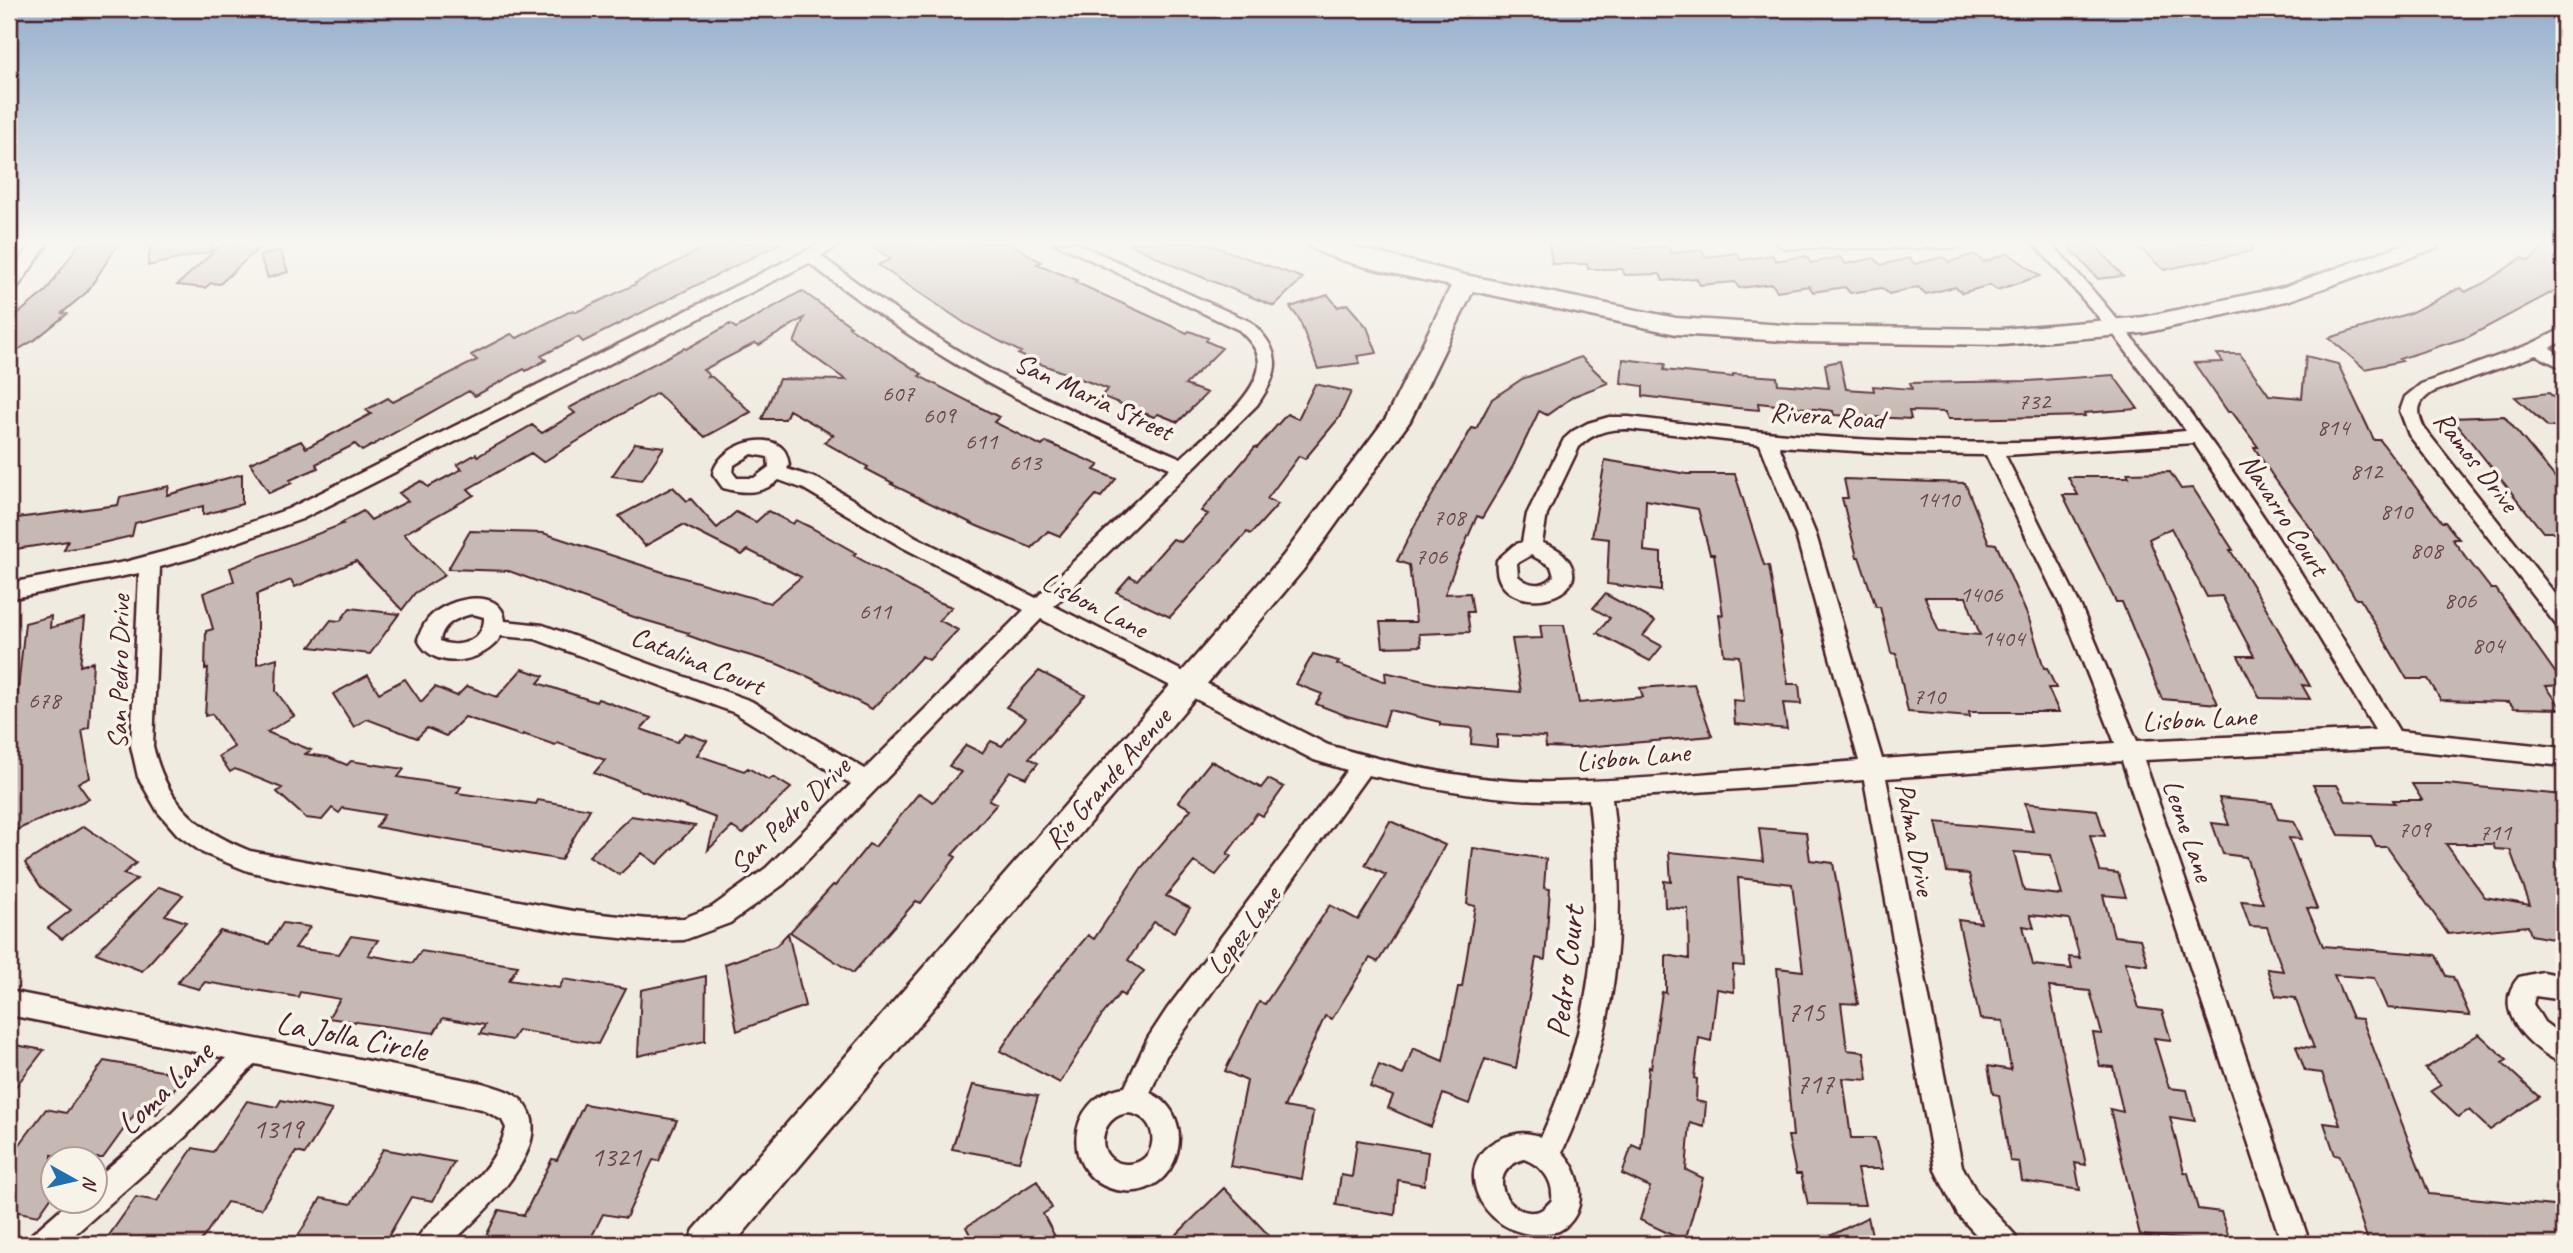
<svg xmlns="http://www.w3.org/2000/svg" width="2573" height="1253" font-family="Caveat,sans-serif">
	<rect width="100%" height="100%" fill="#f0ebe0"/>
	<filter id="ink" filterUnits="userSpaceOnUse"><feTurbulence type="fractalNoise" baseFrequency=".0143" numOctaves="2"/><feDisplacementMap in="SourceGraphic" scale="14" xChannelSelector="R" yChannelSelector="G"/><feConvolveMatrix kernelMatrix="1 2 1 2 8 2 1 2 1" color-interpolation-filters="sRGB"/></filter>
	<g filter="url(#ink)">
		<path fill="#c6b8b3" stroke="#4a1f2b" stroke-width="2" fill-rule="evenodd" d="M119,243L87,292L62,313L67,314L36,339L9,355V321L46,291L79,244Z
			M150,243H212L213,251L148,266Z
			M223,243H264L220,284L211,283L205,288L177,285Z
			M727,243H781L583,342L578,337L541,356L546,360L526,371L524,369L475,396L469,391L362,451L355,444L316,464L318,468L290,480L292,483L269,493L250,463L301,441L306,448L371,414L366,410L388,398L393,402L477,360L471,355L511,334L517,338L573,310L576,312L636,284L635,283L710,245L716,250Z
			M868,243H1010L1041,262L1037,264L1077,280L1075,282L1187,333L1189,331L1208,338L1206,341L1222,348L1185,385L1207,393L1178,422L1158,414L1154,417L1101,396L1108,389L1038,363L1018,354L1021,352L966,324L878,265L891,259Z
			M1128,243H1204L1303,278L1274,306L1177,267Z
			M1549,243H1634L1636,248L1668,246L1671,253L1702,250L1706,257L1737,253L1741,260L1772,255L1776,261L1806,256L1811,263L1840,257L1846,264L1874,258L1881,265L1909,258L1915,264L1943,257L1949,262L1974,254L1984,262L2008,253L2040,276L1997,290L1990,285L1962,293L1955,287L1926,294L1918,287L1889,294L1882,288L1850,293L1845,287L1813,292L1809,286L1777,291L1772,284L1739,288L1735,282L1700,285L1696,278L1663,281L1660,274L1625,275L1622,269H1588L1587,264H1552Z
			M2093,243L2123,276L2098,279L2068,246Z
			M2134,243H2251L2252,251L2164,270Z
			M2549,243H2564V286L2468,337L2399,359L2402,361L2365,369L2329,338L2410,313L2460,288L2465,292L2484,283L2522,258L2529,261Z
			M280,250L288,272L268,278L260,256Z
			M802,291L851,326L849,327L922,374L919,376L999,417L994,422L1042,446L1046,442L1099,465L1094,470L1116,479L1101,497L1096,495L1060,536L1048,531L1032,548L977,526L891,484L893,483L866,469L868,467L824,442L833,435L789,410L785,419H762L779,379L846,380L794,343L804,318L759,345L755,343L703,370L709,375L707,377H712L751,412L705,437L657,393L543,462L531,453L468,489L474,495L404,534L445,575L415,593L402,610L356,561L295,587L291,580L257,594V664L277,658L276,691L294,716L267,732L311,750L305,754L328,757L347,765L351,761L404,769L398,777L461,787L457,793L536,804L538,800L590,809L561,860L376,827L384,815L343,808L339,813L332,808L322,820L306,818L277,792L282,788L235,769L230,772L219,756L234,747L212,714L205,716L208,668L205,669L206,631L213,629L203,593L234,581L230,568L343,524L341,523L363,511L371,520L408,501L399,493L421,481L428,487L462,469L457,465L476,454L478,456L532,425L542,433L575,413L569,408L684,348L686,349L730,324L736,328Z
			M1328,295L1338,307L1347,304L1367,327L1377,353L1357,356L1360,363L1318,369L1299,319L1290,307Z
			M2217,354H2240L2269,395L2302,398L2306,356L2338,364L2374,440H2380L2442,522H2445L2459,539H2452L2491,589H2496L2564,685L2546,686L2562,709L2514,708L2509,702L2441,700L2428,679H2407L2360,599H2356L2328,552L2272,475L2254,447H2258L2232,412H2228L2194,363L2223,362Z
			M1581,357L1608,383L1574,396L1547,415L1539,411L1513,466L1482,518L1477,516L1456,564L1445,594L1470,593L1473,612H1467L1470,632L1419,634L1421,646L1383,647L1380,622H1416L1409,565L1397,561L1416,523L1472,428L1476,429L1492,399L1522,379Z
			M1623,359L1665,364L1664,370L1733,377V374L1777,377L1778,384L1829,388L1825,364L1840,361L1846,389L1874,391L1873,386L1912,389L1910,383L2028,381L2113,375L2138,409L2084,413L2085,416L1961,419H1948L1945,412L1909,411L1911,419L1834,415L1833,411L1758,403L1759,410L1737,408L1643,396V386L1621,383Z
			M1315,384L1351,392L1339,418L1305,459L1299,456L1267,499L1278,504L1251,534L1247,532L1170,617L1116,592L1130,576L1137,580L1173,539L1181,542L1208,514L1201,511L1255,447L1257,448L1287,414L1298,419Z
			M2549,393L2564,407V425L2548,427L2515,397Z
			M2504,416L2564,488V532H2543L2452,418Z
			M635,443L664,447L642,480L612,476Z
			M1605,460L1687,474H1735L1764,565L1769,566L1788,684H1799L1801,704L1783,703L1787,729L1735,724L1733,700L1744,701L1739,656L1724,655L1719,614L1723,615L1714,554H1710L1698,509L1646,500L1644,551L1661,553V591L1607,584L1609,539L1592,537Z
			M2170,472L2181,489L2193,488L2233,550H2230L2265,606L2310,686L2302,685L2310,699L2260,698L2238,656H2254L2222,596L2207,597L2171,528L2149,539L2218,704L2162,699L2122,602H2116L2063,495H2078L2068,477H2129L2127,473Z
			M242,474V504L203,515V506L135,523L132,536L89,546L64,550L68,541L9,550V519L118,505L120,497L169,486L167,495Z
			M1844,479L1965,483L1989,543L1996,544L2029,619L2044,668H2047L2056,688H2048L2059,712H1969L1970,717L1908,712L1896,654L1891,653L1880,607H1876L1859,557H1857L1842,498H1848ZM1925,597H1966L1980,635L1939,632Z
			M673,487L687,501L691,499L717,528L736,512L756,522L768,511L793,524L796,520L810,527L856,553L853,555L931,599L952,607L939,620L958,630L929,660L922,656L872,709L811,678L775,663L717,646L687,635L689,633L634,617L509,571L448,569L470,531L543,533L672,575L670,574L770,603L801,577L748,550L742,555L683,525L645,546L619,516Z
			M1605,594L1655,621L1643,636L1662,646L1650,661L1597,633L1610,618L1593,608Z
			M350,608L399,614L370,654L310,647L331,620L340,621Z
			M51,616L50,628L85,618L80,666L93,662L89,727L82,730L90,778L78,783L89,799L9,833V774L25,623Z
			M1540,625H1564L1579,703L1643,697L1640,688L1694,684L1712,736L1573,748L1546,747L1545,737L1497,735V747L1471,744L1472,728L1440,725V722L1389,710L1384,726L1347,716L1316,704L1322,694L1296,684L1313,654L1339,661L1337,664L1386,682L1385,672L1441,685L1521,692L1512,639L1542,638Z
			M522,669L544,676L538,683L596,702L598,699L651,718L641,729L677,742L685,733L707,741L697,755L744,771L748,768L769,780L773,777L791,788L743,834L732,827L708,850L716,818L594,773L605,760L558,743L555,745L523,734L522,736L465,717L446,736L427,728L417,738L367,719L354,727L333,694L368,675L379,693L405,679L421,702L435,687L457,696L467,686L497,697Z
			M1039,671L1085,695L1029,758L1038,763L1026,778L1010,771L989,800L997,804L952,855L956,857L921,903L916,901L853,973L790,932L833,885L835,886L869,844L875,847L919,793L933,802L961,772L949,766L966,745L982,753L991,741L1002,746L1026,718L1006,707Z
			M1211,761L1261,788L1268,779L1284,787L1263,816L1257,813L1227,854L1231,856L1216,875L1194,862L1166,896L1190,908L1174,932L1154,922L1128,960L1144,971L1124,996L1120,993L1100,1018L1060,1083L1000,1051L1033,1001L1088,935L1094,939L1142,867L1191,809L1178,802Z
			M2412,784H2446L2564,795V941L2531,935L2528,926L2448,934L2387,847H2376L2371,836L2339,835L2313,785H2337L2346,801L2395,803L2393,800H2422ZM2446,844H2493L2495,849L2510,850L2530,905L2485,897Z
			M2219,798L2272,803L2278,819L2294,821L2302,839L2289,838L2317,909L2307,908L2323,946L2436,955L2446,976L2453,977L2470,1016L2387,1008L2374,978L2334,975L2352,1018L2362,1019L2429,1194L2564,1207V1244H2369L2340,1156L2335,1155L2324,1123L2340,1125L2322,1073L2305,1071L2296,1046L2314,1048L2295,998L2276,996L2267,969L2283,971L2267,927L2250,926L2241,901L2263,903L2246,857L2223,854L2212,823L2229,825Z
			M2025,803L2097,810L2105,836L2090,835L2100,871L2118,873L2126,897L2103,895L2114,936L2140,939L2148,965L2125,962L2139,1008L2162,1011L2171,1040L2154,1038L2169,1088L2187,1090L2195,1121L2170,1117L2184,1172L2188,1173L2198,1209L2221,1212L2231,1244L2140,1235L2110,1109L2123,1112L2113,1067L2100,1066L2093,1033L2102,1034L2090,991L2049,987L2086,1165L2075,1163L2080,1190L2022,1181L2019,1162L2010,1161L1999,1095L1993,1094L1988,1066L2011,1070L2003,1021L1980,1019L1958,920L1981,923L1969,874L1947,872L1936,822L2033,831ZM2014,852L2051,855L2062,895L2024,891ZM2030,915L2069,919L2080,958L2069,957L2072,969L2033,965L2023,926L2034,928Z
			M631,816L695,826L657,864L642,853L619,875L589,856Z
			M1390,821L1445,845L1421,891L1378,962L1370,958L1332,1019L1325,1016L1284,1107L1313,1112L1302,1179L1230,1166L1247,1081L1225,1071L1259,1002L1265,1004L1330,905L1358,920L1386,875L1365,865Z
			M84,826L136,863L123,874L137,879L62,939L48,928L71,910L41,887L25,863Z
			M1759,828L1806,832L1810,860L1833,863L1858,1004L1841,1003L1847,1050L1864,1052L1868,1080L1843,1078L1851,1138H1875L1883,1169H1857L1865,1205L1808,1204L1801,1174H1796L1788,1136H1793L1777,968L1803,971L1792,884L1738,878L1744,966L1733,965L1734,992L1717,989L1711,1041L1699,1038L1694,1078L1697,1079L1696,1101L1706,1103L1704,1127L1690,1123L1686,1170L1703,1178L1685,1241L1640,1220L1650,1187L1622,1174L1632,1145L1641,1149L1649,1067L1651,1068L1662,992L1666,993V955L1689,959L1688,909L1665,907L1664,881L1671,882L1669,852L1763,861Z
			M1473,848L1546,859L1544,888L1550,889L1545,960L1536,958L1516,1068L1485,1059L1469,1104L1443,1094L1431,1127L1388,1108L1393,1096L1370,1087L1379,1065L1403,1075L1413,1048L1443,1061L1458,987H1462L1475,906L1467,904Z
			M159,887L183,895L165,915L186,922L142,971L96,953Z
			M283,923L310,927L295,948L339,954L351,936L378,940L368,955L413,963L421,951L518,966L509,980L559,988L564,979L626,989L598,1044L518,1030L512,1040L480,1034L485,1025L443,1018L434,1033L328,1018L340,999L300,992L298,997L205,982L199,989L177,983L220,931L269,944Z
			M788,933L805,1006L737,1031L725,964L776,946Z
			M706,976L705,1041L638,1056L641,990Z
			M2479,1034L2507,1060L2502,1063L2539,1097L2490,1130L2469,1110L2458,1117L2431,1091L2441,1085L2425,1069Z
			M9,1044L44,1050L9,1095Z
			M104,1061L184,1075L156,1115L137,1111L103,1158H72L52,1155V1196L38,1216L9,1210V1159L46,1109L66,1113Z
			M973,1085L1038,1096L1019,1161L952,1149Z
			M281,1100L332,1110L305,1154L296,1152L261,1209L227,1202L199,1244H120L105,1241L136,1197L157,1201L193,1148L213,1152L247,1101L277,1107Z
			M584,1104L677,1120L659,1161L653,1160L626,1218L603,1214L588,1244H482L499,1210L524,1215L552,1159L557,1160Z
			M1357,1140L1428,1152L1424,1185L1398,1180L1395,1215L1336,1205L1341,1175L1352,1177Z
			M383,1149L454,1162L433,1201L411,1197L384,1244H310L295,1241L321,1198L351,1204Z
			M1037,1181L1052,1208L1043,1214L1059,1244H975L966,1227Z
			M1224,1188L1277,1244H1167Z
			M1868,1217L1874,1244H1814Z"/>
		<g fill="none" stroke-linecap="round" stroke-linejoin="round">
			<defs>
				<path id="street" d="M32,243H48L15,291L9,292V275Z
					M822,243H843L821,256C878,299 937,341 1000,375C1059,406 1120,432 1181,458C1204,436 1260,395 1259,362C1258,348 1248,339 1239,330L1055,243H1076L1251,322C1283,352 1281,371 1257,405L1054,606L1328,745C1401,766 1482,784 1558,782C1658,780 1759,768 1859,761L1796,535L1760,444L1629,429C1608,429 1594,432 1579,447L1547,514L1542,543C1555,547 1565,552 1571,565C1589,604 1490,619 1497,560L1514,545L1522,542L1527,514L1564,439L1573,431L1588,423L1609,417H1629C1757,433 1886,445 2016,442C2073,441 2129,436 2186,431L2114,335L2034,243H2051C2189,395 2293,555 2399,731L2564,748V766L2392,748L2144,760L2310,1244H2282L2122,761L1886,778L1962,1166L1978,1195L2014,1234L2018,1244H1985L1958,1215L1935,1170L1864,780L1612,798C1628,930 1618,1029 1562,1152C1583,1172 1590,1215 1559,1231C1488,1253 1439,1160 1505,1137C1519,1133 1526,1131 1541,1137C1593,1025 1602,921 1589,799C1514,805 1442,790 1368,775L1166,1056L1150,1093C1201,1115 1180,1198 1123,1191C1060,1184 1061,1096 1125,1087L1148,1038L1167,1009L1347,770L1314,760L1041,619L784,884L730,923L684,940L648,941L573,933L298,883L248,871L203,853L178,835L158,812L138,777L131,746L139,573L9,599V583L125,562L185,546L288,509ZM809,263C865,306 924,347 986,382C1046,415 1108,441 1170,468L1036,598L916,537L818,479L787,469L789,465C788,460 787,453 783,449C764,429 717,448 713,474L723,488C744,494 762,494 779,480L804,489L902,547L1024,610L865,769L751,701L543,625L505,621C502,586 449,598 432,615C425,621 421,630 418,639C432,672 484,664 501,636L535,639L735,713L851,784L766,868L712,907L684,918L648,919L573,911L250,851C196,829 167,804 153,746L160,567L196,557L302,519ZM2194,443L2289,587L2375,730L2137,741L2081,607L2005,455ZM1779,446L1900,454L1986,455L2061,607L2115,743L1882,759L1816,535ZM752,454L768,457L769,467L754,478H737L733,473L734,465ZM1531,555L1551,566L1554,576C1543,588 1529,586 1518,576L1517,563ZM473,614L484,617C485,640 459,650 440,641C442,624 457,617 473,614ZM1128,1113C1162,1116 1160,1166 1125,1164C1093,1161 1098,1116 1128,1113ZM1524,1159C1542,1166 1554,1180 1552,1200C1547,1205 1542,1212 1534,1212C1507,1215 1483,1172 1524,1159Z
					M1776,243H1964L1956,248H1784Z
					M2564,328V340L2550,348L2564,356V369L2536,355L2433,392C2417,402 2416,411 2424,428L2564,605V628L2557,626L2409,435L2400,411L2405,397L2421,384L2531,344Z
					M2542,972L2564,976V1000L2535,996L2533,1004L2544,1022L2564,1037V1064C2533,1051 2488,1011 2519,977Z
					M9,991L482,1083C495,1087 512,1091 522,1101C562,1143 478,1218 450,1244H415C420,1230 432,1222 443,1211C468,1188 498,1162 506,1128L502,1120L482,1109L255,1064L185,1137L64,1244H28L32,1234L71,1200H94V1180L166,1118L226,1058L9,1015Z"/>
				<path id="secondary" d="M1306,243H1338L1465,275L1676,318L1798,326L2002,329L2144,317L2284,287L2407,243H2440L2437,248L2290,300L2144,333L2002,345L1798,342L1676,334L1473,291L1410,421L1303,570L734,1244H688L694,1230L1283,556L1386,418L1451,286C1426,280 1317,260 1306,243Z"/>
			</defs>
			<use href="#street" stroke="#4a1f2b" stroke-width="5"/>
			<use href="#secondary" stroke="#4a1f2b" stroke-width="5"/>
			<use href="#street" fill="#f7f3e8" fill-rule="evenodd"/>
			<use href="#secondary" fill="#f7f3e8" fill-rule="evenodd"/>
		</g>
	</g>
	<linearGradient id="sky" x2="0" y2="1"><stop stop-color="#94aecc"/><stop offset="0.58" stop-color="#f8f6f1"/><stop offset="1" stop-color="#f8f6f1" stop-opacity="0"/></linearGradient>
	<rect width="2573" height="419" fill="url(#sky)"/>
	<g text-anchor="middle" stroke-width="7" stroke-linejoin="round" paint-order="stroke">
		<g font-size="24" fill="#69454d">
			<text x="898" y="401">607</text>
			<text x="2034" y="409">732</text>
			<text x="939" y="423">609</text>
			<text x="2333" y="435">814</text>
			<text x="981" y="449">611</text>
			<text x="1025" y="470">613</text>
			<text x="2366" y="479">812</text>
			<text x="1938" y="507">1410</text>
			<text x="2396" y="519">810</text>
			<text x="1449" y="525">708</text>
			<text x="2426" y="558">808</text>
			<text x="1431" y="564">706</text>
			<text x="1981" y="602">1406</text>
			<text x="2460" y="608">806</text>
			<text x="875" y="619">611</text>
			<text x="2003" y="646">1404</text>
			<text x="2488" y="653">804</text>
			<text x="1929" y="704">710</text>
			<text x="44" y="708">678</text>
			<text x="2414" y="837">709</text>
			<text x="2495" y="840">711</text>
		</g>
		<g font-size="28" fill="#4a1f2b" stroke="#f7f3e8">
			<text transform="translate(1094 396) rotate(25)" y="10">San Maria Street</text>
			<text transform="translate(1827 415) rotate(4)" y="10">Rivera Road</text>
			<text transform="translate(2477 461) rotate(52)" y="10">Ramos Drive</text>
			<text transform="translate(2285 514) rotate(57)" y="10">Navarro Court</text>
			<text transform="translate(1095 604) rotate(27)" y="10">Lisbon Lane</text>
			<text transform="translate(698 660) rotate(22)" y="10">Catalina Court</text>
			<text transform="translate(118 672) rotate(-89)" y="10">San Pedro Drive</text>
			<text transform="translate(2199 718) rotate(-3)" y="10">Lisbon Lane</text>
			<text transform="translate(1633 756) rotate(-5)" y="10">Lisbon Lane</text>
			<text transform="translate(1107 778) rotate(-49)" y="10">Rio Grande Avenue</text>
			<text transform="translate(789 815) rotate(-44)" y="10">San Pedro Drive</text>
			<text transform="translate(2189 830) rotate(71)" y="10">Leone Lane</text>
			<text transform="translate(1916 839) rotate(79)" y="10">Palma Drive</text>
			<text transform="translate(1243 930) rotate(-53)" y="10">Lopez Lane</text>
		</g>
		<g font-size="28" fill="#69454d">
			<text x="1806" y="1021">715</text>
			<text x="1815" y="1093">717</text>
			<text x="278" y="1138">1319</text>
			<text x="616" y="1166">1321</text>
		</g>
		<g font-size="33" fill="#4a1f2b" stroke="#f7f3e8">
			<text transform="translate(1564 972) rotate(-83)" y="12">Pedro Court</text>
			<text transform="translate(352 1035) rotate(11)" y="12">La Jolla Circle</text>
			<text transform="translate(164 1087) rotate(-44)" y="12">Loma Lane</text>
		</g>
	</g>
	<rect width="2573" height="1253" fill="none" stroke="#f7f3e8" stroke-width="35"/>
	<rect x="18" y="18" width="2538" height="1218" fill="none" stroke="#4a1f2b" stroke-width="2.5" filter="url(#ink)"/>
	<g transform="translate(74 1180) rotate(98)"><circle r="33" fill="#f7f3e8" stroke="#b29e9c" stroke-width="2"/>
	<path d="M0-5L12 26L0 18L-12 26Z" fill="#1f6fb2"/>
	<text y="-10" font-size="19" font-weight="bold" text-anchor="middle" fill="#4a1f2b">N</text>
	</g>
</svg>
